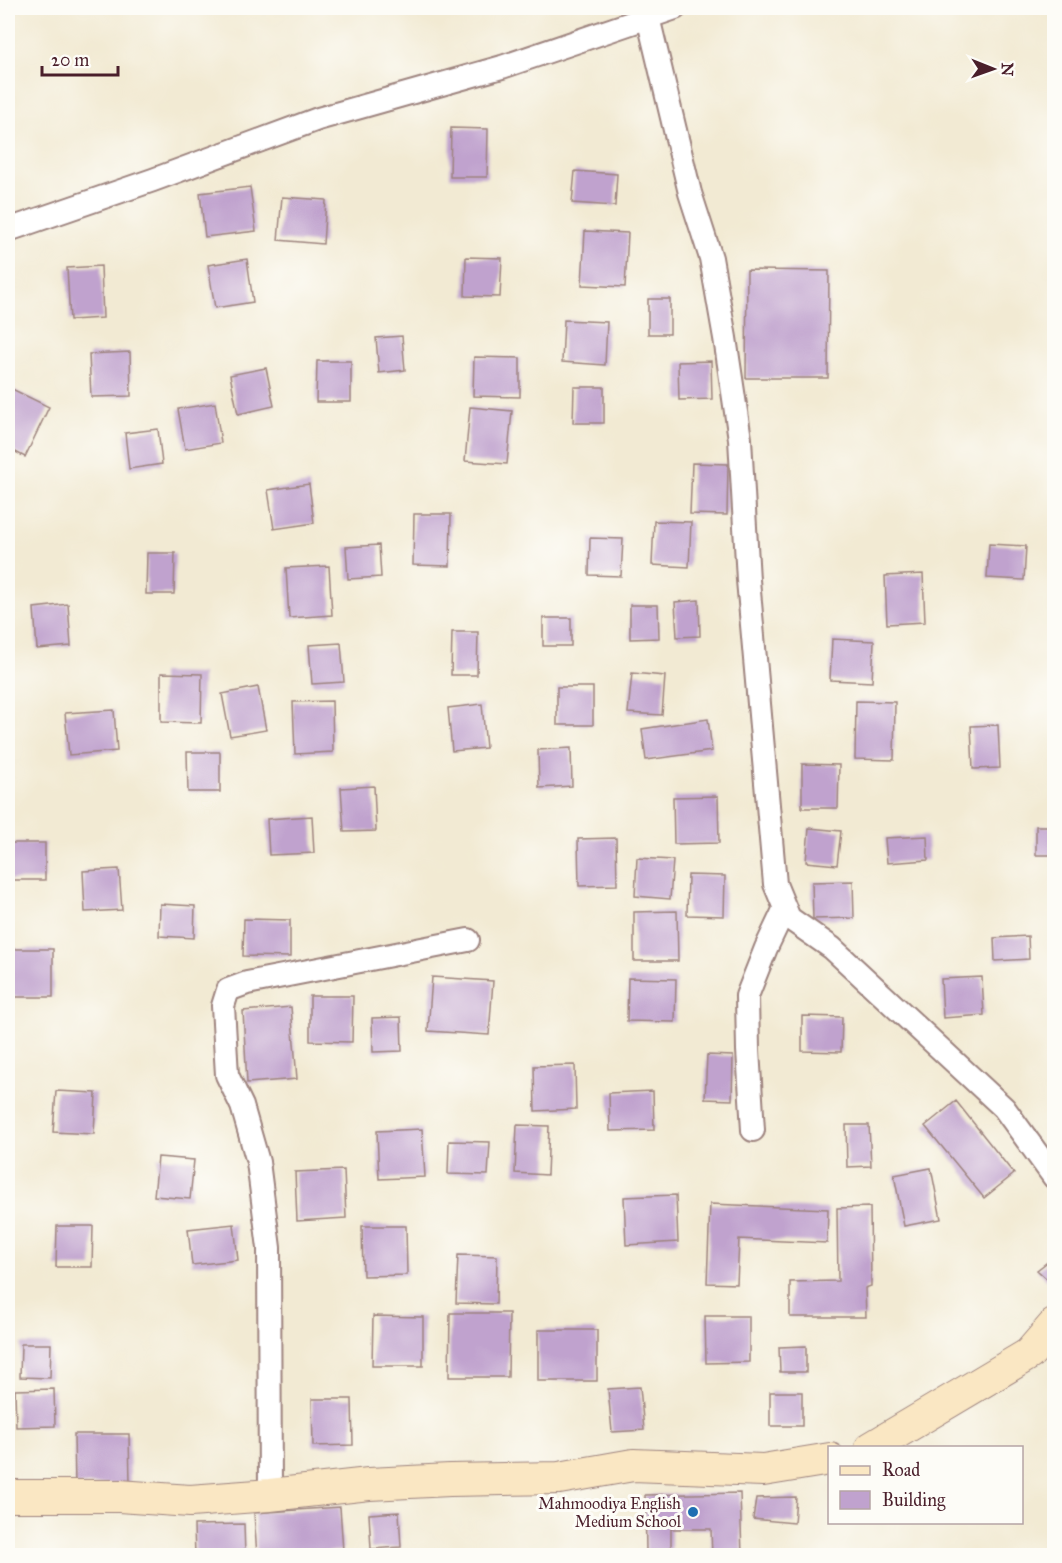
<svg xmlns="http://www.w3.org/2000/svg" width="1062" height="1563" font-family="'IM FELL Great Primer',serif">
	<rect width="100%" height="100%" fill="#fdfcf7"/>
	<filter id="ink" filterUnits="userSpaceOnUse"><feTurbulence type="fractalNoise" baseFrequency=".0167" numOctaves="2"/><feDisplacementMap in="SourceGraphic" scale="12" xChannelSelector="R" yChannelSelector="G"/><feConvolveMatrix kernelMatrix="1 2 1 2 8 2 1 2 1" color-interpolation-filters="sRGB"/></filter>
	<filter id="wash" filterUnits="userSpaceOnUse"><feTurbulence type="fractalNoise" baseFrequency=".008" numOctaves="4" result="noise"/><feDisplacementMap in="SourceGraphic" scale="24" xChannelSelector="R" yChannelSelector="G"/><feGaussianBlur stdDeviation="1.35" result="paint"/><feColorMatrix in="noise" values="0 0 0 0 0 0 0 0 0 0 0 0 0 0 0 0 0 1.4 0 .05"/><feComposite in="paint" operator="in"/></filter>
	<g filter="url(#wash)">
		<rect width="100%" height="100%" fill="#f2ead3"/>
		<g id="blocks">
			<path fill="#c0a2ce" d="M451,128L488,129L487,177H450Z
				M575,171L617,174L615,206L572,203Z
				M250,187L256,231L205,237L200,193Z
				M282,197L326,200L323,244L278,240Z
				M585,231L628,233L625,287L582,285Z
				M466,257L502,258L500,297L465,296Z
				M247,259L253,302L215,308L208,265Z
				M101,266L103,318L70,320L67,268Z
				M747,270L829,271L828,378H746Z
				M648,299H670V334H648Z
				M564,320L607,322L605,365L562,362Z
				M402,336L405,370L379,373L376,338Z
				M130,352L131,396L91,397L89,354Z
				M474,357L520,358V397L473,396Z
				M317,361H351V402H316Z
				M711,361L712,399L679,400L678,362Z
				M266,368L274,406L238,414L230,375Z
				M8,387L49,407L25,457L8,448Z
				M574,387H604V423H573Z
				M215,403L221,443L185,449L178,409Z
				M470,407L512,411L507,464L465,461Z
				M158,429L162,464L129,469L125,433Z
				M692,463L728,464L727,515L690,514Z
				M309,484L314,523L274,529L268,490Z
				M414,514H451L450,566L413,565Z
				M654,521L691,522L689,567L652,565Z
				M590,538L623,539L621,576L589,575Z
				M989,544L1026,546L1024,580L987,578Z
				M379,545L381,577L348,579L346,547Z
				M147,553H175L174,594H146Z
				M329,566L332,615L289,618L286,568Z
				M923,574L925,622L887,624L885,576Z
				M699,600L700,636L677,637L675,602Z
				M68,604L71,646L37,649L34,608Z
				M630,605H658L659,638L630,639Z
				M543,618H571V646H543Z
				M452,632H478L477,675H451Z
				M832,639L874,641L872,682L830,680Z
				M341,643L344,682L312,684L309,645Z
				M161,673L202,674L201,723L161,722Z
				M632,673L665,676L662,715L628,713Z
				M258,687L266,730L230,736L222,694Z
				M557,687H593V725H557Z
				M332,701L333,752L295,754L293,702Z
				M856,701L895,702L894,760L855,759Z
				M482,704L486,748L452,751L448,708Z
				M114,710L117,751L69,755L65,713Z
				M708,719L712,751L646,760L642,729Z
				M998,725L1000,768L973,769L971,726Z
				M571,748L572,786L539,788L538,750Z
				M187,752H220V792H188Z
				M802,764L839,765L838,808H802Z
				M374,786L376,831L344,832L341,788Z
				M718,796L719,843L674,844L673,797Z
				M312,816L314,853L269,855L267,819Z
				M1036,826H1054V855H1036Z
				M809,828L841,831L837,865L806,862Z
				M927,836L928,860L887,863L885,838Z
				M616,838L617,885L579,886L578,839Z
				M8,843H45V880H8Z
				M637,858L673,860L670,899L635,896Z
				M119,869L122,910L85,912L83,871Z
				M688,875L725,876L724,916L687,915Z
				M853,881L854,918L813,919L812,882Z
				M160,904L195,906L194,938L159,936Z
				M677,911L678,961H634V912Z
				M244,919L290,920V957L243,956Z
				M1028,936L1029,959L995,961L994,938Z
				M8,949H53V997H8Z
				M432,977L493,981L489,1035L428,1031Z
				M982,977L984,1015L943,1018L941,979Z
				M628,978L676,979L675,1022L627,1021Z
				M310,996H353L352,1042L310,1041Z
				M291,1007L297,1079L247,1083L243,1011Z
				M802,1016L842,1017L841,1052L802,1051Z
				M401,1017L402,1051L373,1052L372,1018Z
				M707,1055L733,1056L732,1100L705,1099Z
				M575,1065L576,1109L535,1111L534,1066Z
				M56,1091L96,1093L94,1134L53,1132Z
				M653,1091L654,1130L610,1131L609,1093Z
				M956,1101L1014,1174L984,1198L925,1126Z
				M517,1125L549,1126L547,1175L515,1173Z
				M846,1125H869L871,1166L847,1167Z
				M422,1129L425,1177L379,1179L377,1131Z
				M449,1141L490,1142L488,1175L448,1174Z
				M158,1157L194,1160L190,1199L154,1196Z
				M931,1168L941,1219L904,1226L894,1175Z
				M344,1170L346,1218L297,1221L295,1172Z
				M676,1195L678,1242L626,1245L624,1197Z
				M710,1204L828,1209L827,1243L739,1239L737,1284L707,1283Z
				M870,1207L871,1286L865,1288L866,1317H790V1282L838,1281L837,1208Z
				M234,1224L238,1260L192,1265L188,1229Z
				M57,1226H93L92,1267H56Z
				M362,1226H406L407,1275L363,1276Z
				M458,1255L497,1256L496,1304L456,1303Z
				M1054,1257V1275L1048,1280L1037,1270Z
				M450,1313H509L508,1377H449Z
				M373,1316L423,1317V1366H372Z
				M705,1316H749V1362L706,1363Z
				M538,1330H597V1381H538Z
				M21,1344H51L50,1378L20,1377Z
				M806,1346V1372H780L779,1347Z
				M640,1387L644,1430L612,1432L608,1389Z
				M54,1389L55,1426L16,1427L15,1390Z
				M770,1392H802V1426H770Z
				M312,1399H352L353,1445L313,1446Z
				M74,1434H129L130,1484L75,1485Z
				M740,1493L742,1556H712L711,1529H671V1550L646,1551L645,1495Z
				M796,1497L794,1523L753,1519L756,1498Z
				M340,1507L343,1551L257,1556L254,1513Z
				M399,1512L401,1547L371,1549L369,1514Z
				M244,1524L245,1556H195L194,1525Z"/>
		</g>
	</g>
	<g filter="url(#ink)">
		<use href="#blocks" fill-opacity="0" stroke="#9e847f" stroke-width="1.5"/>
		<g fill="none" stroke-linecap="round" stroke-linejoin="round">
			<defs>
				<path id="street" d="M648,17L690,193L711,258L725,338L740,439L748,580L775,884L789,918L832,948L1004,1108L1054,1177
					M8,230L153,180L318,119L502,67L675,8
					M753,1130L748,1050L747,996L766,948L785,908
					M270,1495L269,1248L258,1162L242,1106L227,1075L223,1006L228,990L247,983L468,940"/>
				<path id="secondary" d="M871,1448L1029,1354L1054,1325
					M8,1496H119L190,1501L270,1495L369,1484L450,1480L559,1478L633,1465L763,1470L830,1459"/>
			</defs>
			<use href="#street" stroke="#9e847f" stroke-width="26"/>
			<use href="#secondary" stroke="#9e847f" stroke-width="34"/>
			<use href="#street" stroke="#fff" stroke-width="22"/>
			<use href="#secondary" stroke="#fae7c3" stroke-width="32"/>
		</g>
	</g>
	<circle fill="#1f6fb2" stroke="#fdfcf7" stroke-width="2" cx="693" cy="1512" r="6"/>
	<g text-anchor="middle" stroke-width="6" stroke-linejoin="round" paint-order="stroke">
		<g font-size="16" fill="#4a1f2b" stroke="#fdfcf7" text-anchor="end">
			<text x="681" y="1509">Mahmoodiya English<tspan x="681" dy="18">Medium School</tspan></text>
		</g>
	</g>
	<rect width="1062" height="1563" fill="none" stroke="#fdfcf7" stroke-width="30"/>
	<rect x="828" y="1446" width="195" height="78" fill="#fdfcf7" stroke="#b5a4a5" stroke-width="1.5"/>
	<rect x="840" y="1466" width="30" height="9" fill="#fae7c3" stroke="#b5a4a5" stroke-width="1.5"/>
	<text x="882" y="1476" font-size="18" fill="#4a1f2b">Road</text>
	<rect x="840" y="1491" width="30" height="18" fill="#c0a2ce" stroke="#b5a4a5" stroke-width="1.5"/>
	<text x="882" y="1506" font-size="18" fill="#4a1f2b">Building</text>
	<g transform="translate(993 69) rotate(91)" stroke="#fdfcf7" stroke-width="4.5" paint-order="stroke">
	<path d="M0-4.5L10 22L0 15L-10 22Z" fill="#4a1f2b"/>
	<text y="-9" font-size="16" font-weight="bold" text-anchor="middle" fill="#4a1f2b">N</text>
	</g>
	<path d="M42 66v9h76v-9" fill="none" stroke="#4a1f2b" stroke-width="3"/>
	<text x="51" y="66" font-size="18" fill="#4a1f2b" stroke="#fdfcf7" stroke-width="4.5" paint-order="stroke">20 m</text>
</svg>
